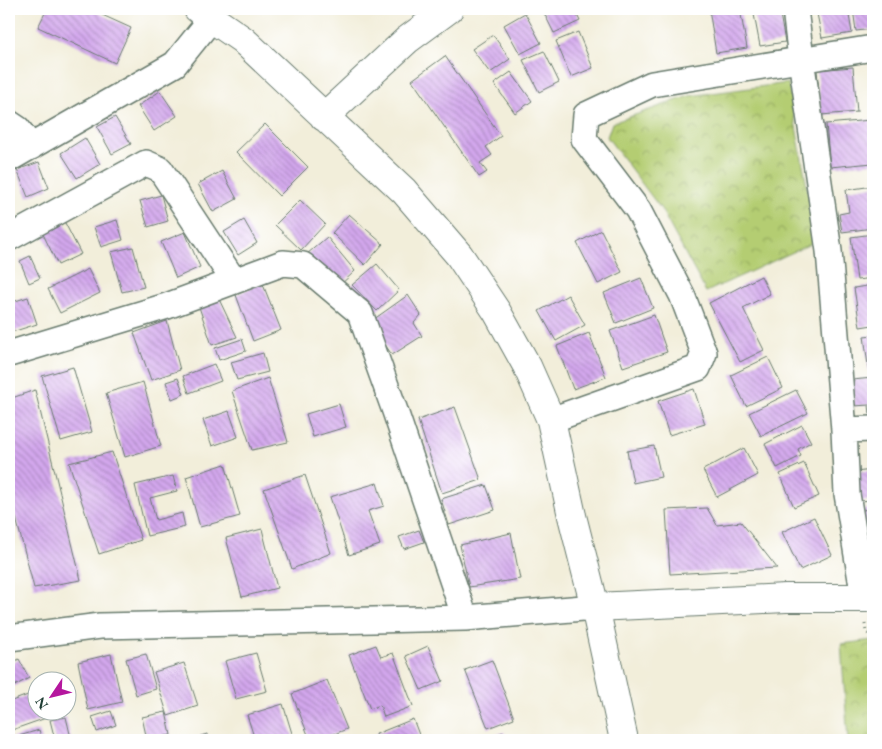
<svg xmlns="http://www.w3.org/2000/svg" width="882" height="749" font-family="'EB Garamond',serif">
	<defs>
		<pattern id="park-crowns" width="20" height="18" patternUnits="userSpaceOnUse" patternTransform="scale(1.25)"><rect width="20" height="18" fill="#b4cd72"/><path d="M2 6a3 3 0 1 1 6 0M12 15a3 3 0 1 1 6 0" fill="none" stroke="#92a85e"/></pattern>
		<pattern id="building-back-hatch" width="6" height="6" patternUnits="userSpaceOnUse" patternTransform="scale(1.25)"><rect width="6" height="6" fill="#d3a7ed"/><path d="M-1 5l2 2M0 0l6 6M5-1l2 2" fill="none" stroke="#ab89c1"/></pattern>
	</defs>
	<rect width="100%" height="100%" fill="#fff"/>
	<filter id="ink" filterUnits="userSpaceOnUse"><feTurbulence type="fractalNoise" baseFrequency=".02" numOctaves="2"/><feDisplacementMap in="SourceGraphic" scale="10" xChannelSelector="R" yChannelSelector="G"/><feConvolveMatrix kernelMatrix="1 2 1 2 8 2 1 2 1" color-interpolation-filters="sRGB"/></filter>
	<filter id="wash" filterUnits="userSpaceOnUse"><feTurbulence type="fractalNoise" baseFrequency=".0096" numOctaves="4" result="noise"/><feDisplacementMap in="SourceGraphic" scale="20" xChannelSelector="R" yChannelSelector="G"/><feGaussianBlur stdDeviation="1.12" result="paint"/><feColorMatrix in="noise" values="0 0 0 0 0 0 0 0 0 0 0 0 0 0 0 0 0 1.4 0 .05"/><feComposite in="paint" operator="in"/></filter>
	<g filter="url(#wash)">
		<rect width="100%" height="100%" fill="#f2eeda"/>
		<path fill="url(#park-crowns)" stroke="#6a8553" d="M788,83L817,241L706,292L661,209L607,137L612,123L689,96Z
			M873,640V740H848L841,644Z"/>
		<g id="blocks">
			<path fill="url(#building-back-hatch)" d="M47,9H89L131,28L115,63L38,27Z
				M542,9H574L580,21L554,33Z
				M709,9H740L747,48L716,53Z
				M753,9H779L785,42L760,46Z
				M816,9H848L852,33L822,38Z
				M853,9H873V29L856,31Z
				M525,13L541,43L520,54L504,25Z
				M578,32L593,68L571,77L556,41Z
				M493,35L510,59L490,73L472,49Z
				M544,51L559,82L539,92L523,60Z
				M445,56L501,136L486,147L492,155L480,163L487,172L479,177L412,80Z
				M853,67L857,112L821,115L817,70Z
				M511,72L532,101L515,113L494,84Z
				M160,91L177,116L154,131L138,106Z
				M115,117L131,144L112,154L97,127Z
				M871,120L873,147V163L830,167L826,124Z
				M265,124L308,167L279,196L236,152Z
				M85,138L100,164L77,178L61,153Z
				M39,162L49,188L28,197L17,170Z
				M222,171L237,199L213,212L198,184Z
				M873,186V228L842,232L839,214L849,212L846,190Z
				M9,195L15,209L9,211Z
				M161,195L168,221L148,227L140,201Z
				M300,200L325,224L301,250L275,225Z
				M349,214L383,244L365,265L332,233Z
				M117,220L123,240L101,247L94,227Z
				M244,220L257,243L238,255L224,232Z
				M64,221L81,254L58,265L42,232Z
				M601,230L622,272L598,284L577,243Z
				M185,232L200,267L176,278L161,242Z
				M873,234V278L857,280L851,237Z
				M327,237L355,271L337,288L307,254Z
				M133,247L144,287L122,292L111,252Z
				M30,256L40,278L29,283L20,261Z
				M377,264L399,290L377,311L352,285Z
				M88,269L100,293L60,313L48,289Z
				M761,276L770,294L743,308L764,350L740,362L709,303Z
				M641,278L653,308L616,323L604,293Z
				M262,282L281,330L253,341L236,295Z
				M873,285V325L860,327L854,288Z
				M217,295L237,337L212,345L198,304Z
				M408,295L421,315L414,323L422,336L392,355L370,322Z
				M568,295L585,325L556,341L539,311Z
				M28,297L37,324L12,332L9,321V303Z
				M654,315L667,352L623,367L610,331Z
				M167,321L180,370L151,380L134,333Z
				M589,333L606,377L573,389L557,346Z
				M873,335V372L869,373L864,336Z
				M242,339L246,351L219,360L215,348Z
				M263,353L268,372L237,380L231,362Z
				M768,357L783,388L746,406L731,375Z
				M214,364L221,381L189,393L183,376Z
				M73,367L92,432L61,441L42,376Z
				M178,378L184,394L172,399L166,382Z
				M268,378L288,442L252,450L232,391Z
				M873,378V414H870L869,405L854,406L852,380Z
				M143,382L161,446L125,457L106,393Z
				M694,389L705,424L669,435L658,401Z
				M35,390L81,580L34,588L9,491V399Z
				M796,390L808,413L761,436L749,413Z
				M339,404L346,427L313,437L306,414Z
				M455,407L481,480L442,493L418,420Z
				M229,411L238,437L212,446L203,420Z
				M802,425L811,442L798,449L801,456L777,468L765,444Z
				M654,446L661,477L633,483L627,451Z
				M744,448L758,475L717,497L703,470Z
				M112,452L141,540L99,554L69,463Z
				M804,463L819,496L794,507L780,474Z
				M225,464L240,516L200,527L186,477Z
				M873,470V500L859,501L855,472Z
				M305,475L331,553L292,569L264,489Z
				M173,476L177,491L150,498L156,520L182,513L185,527L147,536L135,485Z
				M377,483L384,506L368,511L380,545L349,555L330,497Z
				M486,485L495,510L449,525L441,499Z
				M707,508L717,525L741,522L777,568L670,574L666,510Z
				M873,509V549L864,550L861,510Z
				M814,517L832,555L800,570L782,532Z
				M262,529L277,588L242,597L226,538Z
				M419,530L424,542L404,549L399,537Z
				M511,533L520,579L469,587L460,545Z
				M376,645L381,657L393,653L413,706L384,717L380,705L370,709L349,655Z
				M428,646L443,681L421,690L406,656Z
				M256,653L267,691L236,699L225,661Z
				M111,654L122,702L88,710L78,662Z
				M146,654L156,689L136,695L126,659Z
				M19,659L29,678L9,689V665Z
				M492,660L514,718L488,728L465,670Z
				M184,663L198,706L168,716L154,672Z
				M58,674L61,682H35V681Z
				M327,680L347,729L319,740H310L292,694Z
				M36,692L38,712H43L46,718L9,731V702Z
				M283,704L294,740H255L247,715Z
				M111,711L116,725L97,732L92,717Z
				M166,712L171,735L147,740L142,717Z
				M66,717L71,738L55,740L50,720Z
				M413,719L421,740H378L376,734Z
				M39,730L42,740H9V739Z
				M504,732L507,740H482Z
				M207,734L209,740H189Z"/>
		</g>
	</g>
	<g filter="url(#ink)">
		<use href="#blocks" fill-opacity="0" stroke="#697b6e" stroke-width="1"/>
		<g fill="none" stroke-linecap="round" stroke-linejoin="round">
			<defs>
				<path id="minor" d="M795,9L801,59L829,251L844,430L847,494L864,598
					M9,123L18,129L31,147
					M9,159L175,64L212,18
					M9,238L146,163L160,169L234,281
					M9,354L167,306L283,263L303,265L360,313L395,411L465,618
					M551,420L698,368L704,353L682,295L638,210L584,139L586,115L652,84L873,48
					M844,430L873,429
					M9,638L100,626L465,618L595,607"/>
				<path id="tertiary" d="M198,9L243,40L404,191L459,255L497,312L527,366L551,420L572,516L595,607L624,740
					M324,117L407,40L449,9
					M595,607L786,598H873"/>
			</defs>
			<use href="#minor" stroke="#697b6e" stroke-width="28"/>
			<use href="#tertiary" stroke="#697b6e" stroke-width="30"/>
			<path stroke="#697b6e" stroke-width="3" stroke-dasharray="1 4" stroke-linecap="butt" d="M865,624L866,632L873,637"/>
			<use href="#minor" stroke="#fff" stroke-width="25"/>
			<use href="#tertiary" stroke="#fff" stroke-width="28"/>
		</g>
	</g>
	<rect width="882" height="749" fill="none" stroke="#fff" stroke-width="30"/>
	<g transform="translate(52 696) rotate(235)"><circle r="24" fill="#ffffff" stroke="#a5b1ae"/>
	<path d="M0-4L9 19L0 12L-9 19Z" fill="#b5179e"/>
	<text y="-8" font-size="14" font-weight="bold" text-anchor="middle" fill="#1f3d34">N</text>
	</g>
</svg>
